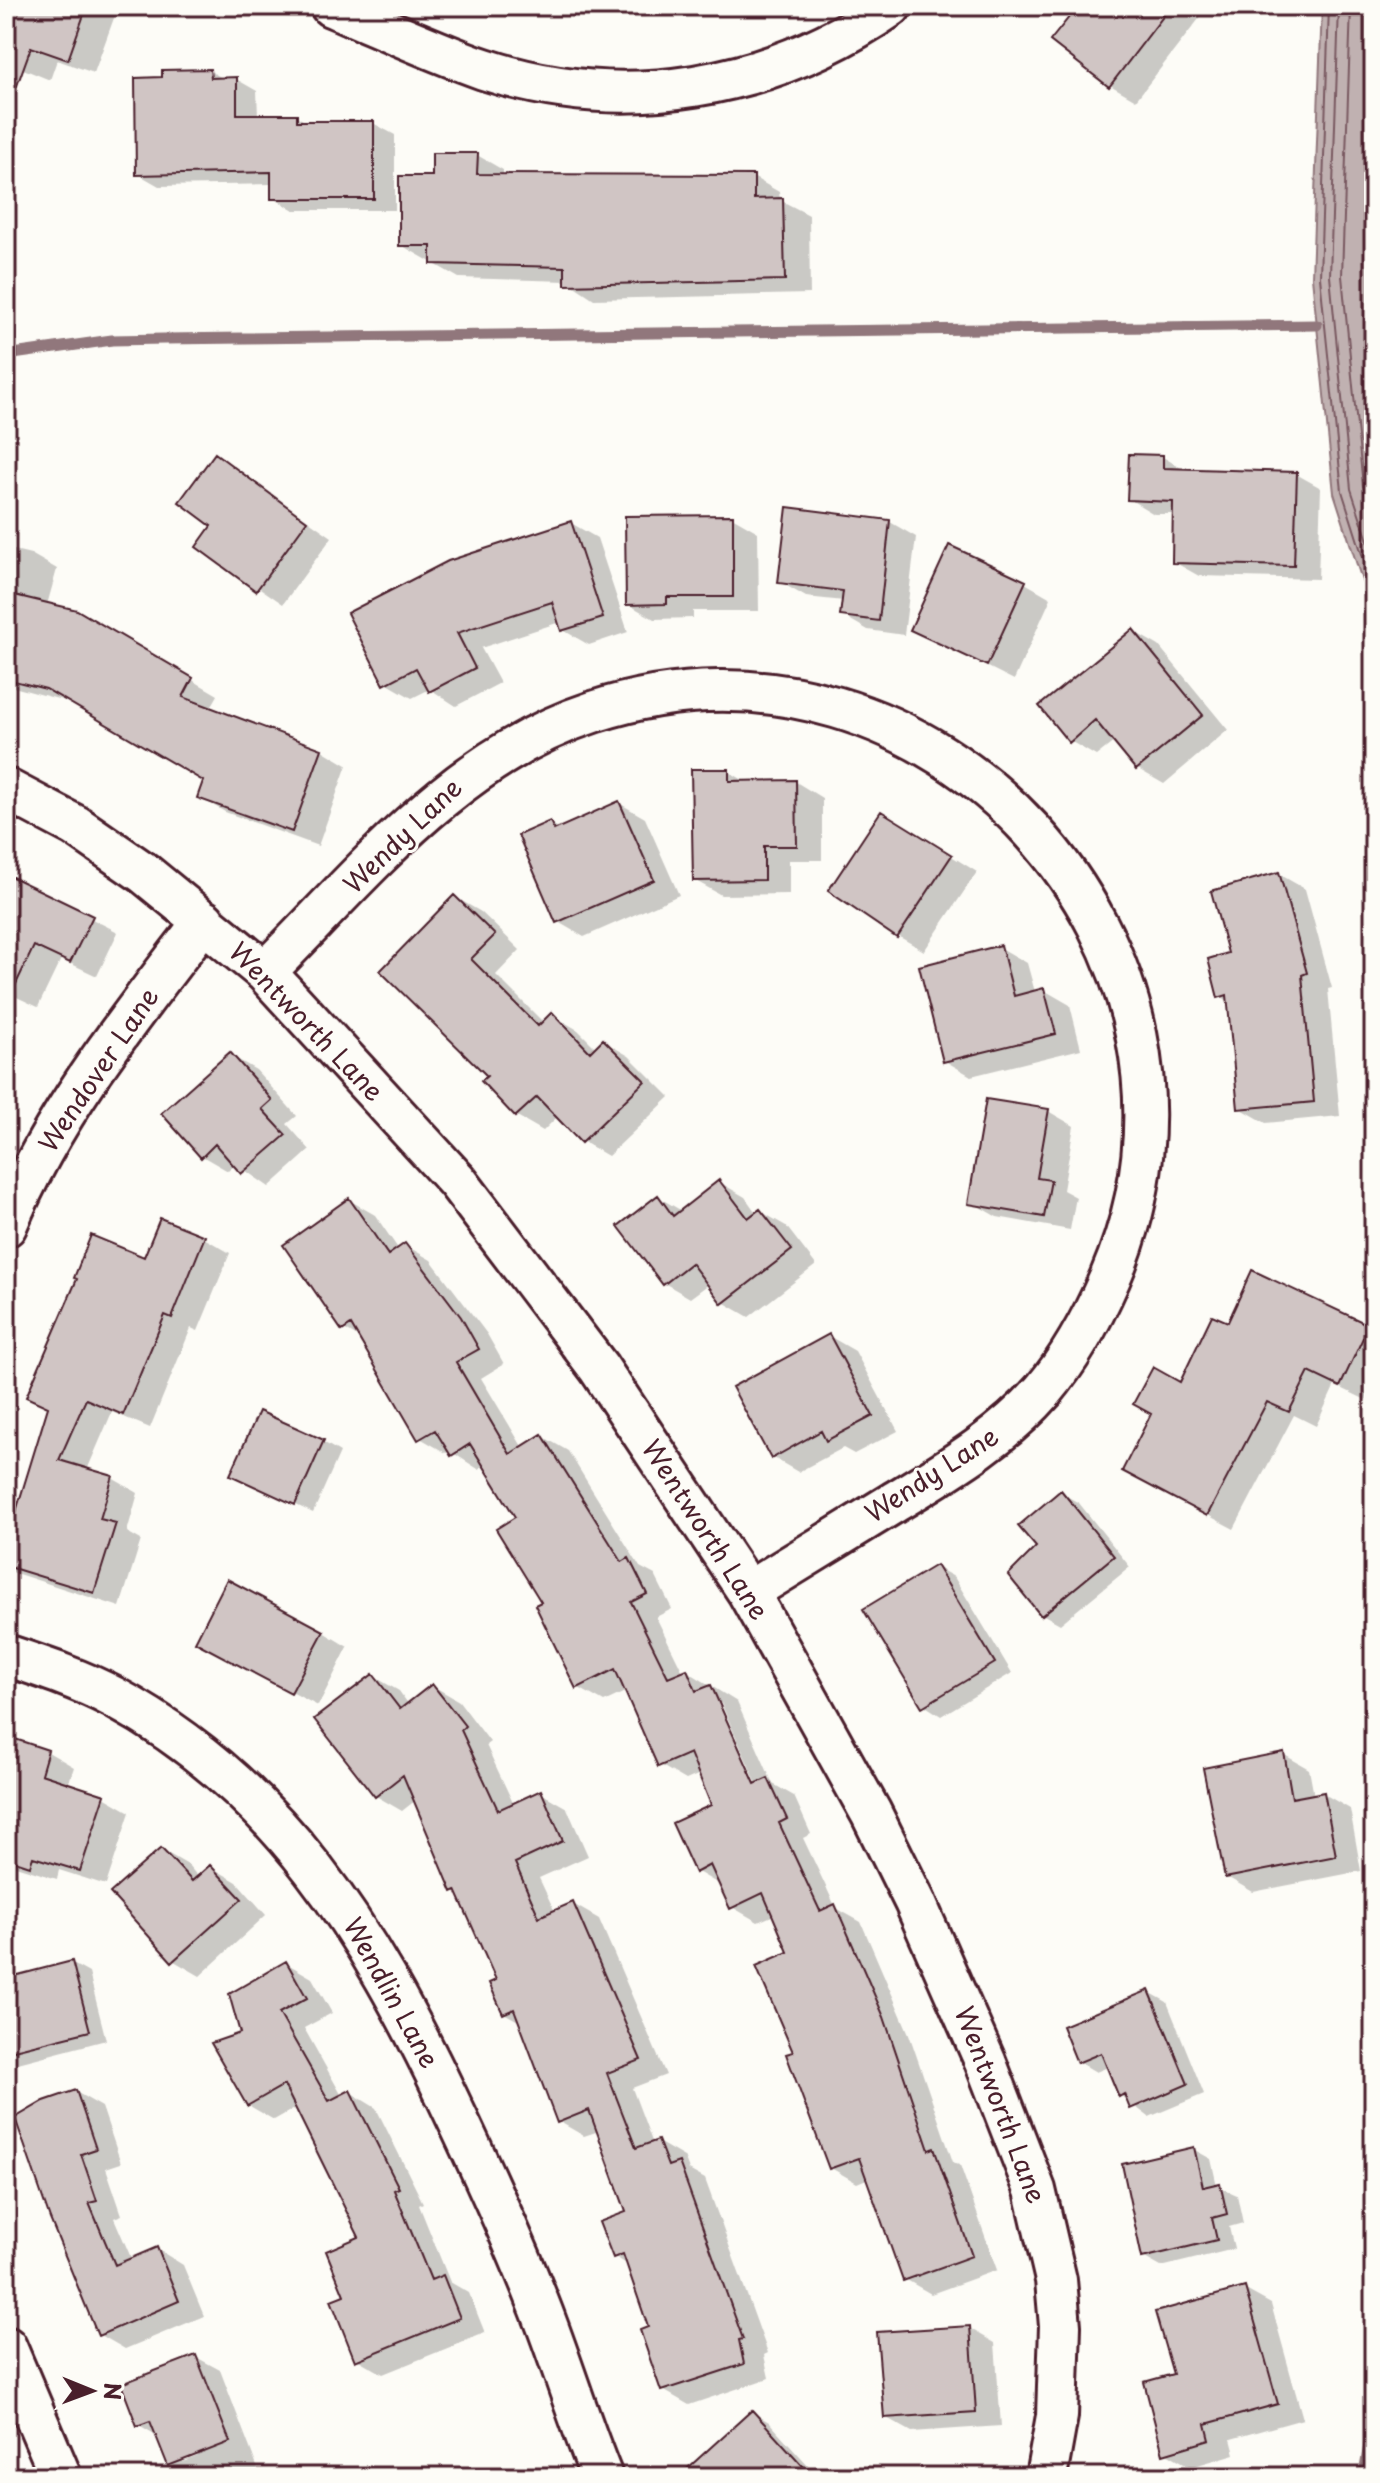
<svg xmlns="http://www.w3.org/2000/svg" width="1380" height="2483" font-family="'Playpen Sans',sans-serif">
	<rect width="100%" height="100%" fill="#fdfcf7"/>
	<filter id="ink" filterUnits="userSpaceOnUse"><feTurbulence type="fractalNoise" baseFrequency=".0125" numOctaves="2"/><feDisplacementMap in="SourceGraphic" scale="16" xChannelSelector="R" yChannelSelector="G"/><feConvolveMatrix kernelMatrix="1 2 1 2 8 2 1 2 1" color-interpolation-filters="sRGB"/></filter>
	<g filter="url(#ink)">
		<path fill="#c0b1b1" stroke="#91777b" stroke-width="2" d="M1322,6H1374V618L1334,493L1312,277Z
			M1374,2388V2477H1359Z"/>
		<path fill="#0003" fill-rule="evenodd" d="M6,6H116L118,7L94,73L57,60L50,80L6,62Z
			M548,6H647L645,17Z
			M1062,6H1209L1136,100L1110,85L1073,15Z
			M210,71L224,79H236L257,91L258,116H296L308,123H373L395,135V210H294L273,198V184L159,186L138,174L164,79Z
			M477,155L503,170V176L753,177L779,192L780,200L809,215L810,294L594,299L567,281L459,278L401,245L434,178Z
			M215,456L332,537L283,604L199,546L214,525Z
			M1163,457L1186,471L1296,474L1321,488L1318,579L1199,576L1174,562L1175,514H1154L1129,499Z
			M732,517L758,532L759,611H693V618L654,619L628,604Z
			M890,522L916,537L904,635L868,630L842,615L844,601L806,597L780,582Z
			M571,523L597,538L628,632L589,645L563,630L560,622L481,648L500,683L456,706L430,689L412,698L386,683Z
			M6,548L31,554L57,569L47,605L76,612L218,695L210,709L322,750L347,765L318,846L225,812L199,797L206,780L73,703L6,685Z
			M1025,583L1051,598L1014,680L912,629Z
			M1133,631L1159,646L1228,730L1164,784L1138,769L1115,741L1096,756L1070,741Z
			M728,771L748,783L796,782L822,798V860H789V894L721,895L694,880Z
			M619,803L645,818L679,895L584,937L558,922L550,823L560,829Z
			M908,829L977,872L924,951L898,936Z
			M1279,874L1305,889L1332,988L1328,989L1340,1116L1266,1123L1240,1108L1230,1002L1220,996L1231,955Z
			M6,876L118,932L97,976L61,959L38,1007L6,992Z
			M455,897L481,912L520,950L496,975L544,1023L552,1015L578,1030L596,1048L603,1041L629,1056L670,1097L608,1156L582,1141L558,1116L543,1131L517,1116L484,1081L490,1076Z
			M1001,948L1027,963L1035,992L1044,990L1070,1005L1081,1049L971,1076L945,1061Z
			M230,1055L256,1070L297,1116L287,1124L310,1150L269,1187L236,1164L228,1171L202,1156Z
			M1048,1111L1074,1126L1063,1190L1076,1197L1070,1230L997,1217L971,1202Z
			M719,1182L745,1197L757,1214L760,1211L786,1226L816,1265L749,1317L723,1302L709,1284L690,1298L664,1283L658,1197L682,1211Z
			M349,1200L375,1215L399,1250L405,1245L431,1260L487,1334L504,1364L481,1378L523,1448L542,1436L568,1451L640,1567L655,1575L672,1609L656,1617L683,1672L687,1671L737,1702L773,1784L794,1796L811,1834L803,1838L836,1908L861,1922L909,2034L953,2162L960,2165L997,2270L931,2294L905,2279L869,2178L857,2183L831,2168L795,2053L791,1953L774,1915L758,1922L732,1907L722,1886L696,1871L714,1806L700,1774L686,1780L660,1765L627,1691L604,1702L577,1687L517,1518L485,1465L478,1469L450,1451L446,1453L420,1438L361,1339L344,1329ZM717,1703H721L761,1793L757,1794Z
			M204,1238L230,1253L198,1331L191,1328L150,1428L112,1412L87,1470L112,1478L138,1493L127,1532L141,1540L120,1607L6,1570V1518L16,1521L50,1409L29,1396L145,1260Z
			M1229,1325L1368,1327L1374,1331V1384L1366,1400L1335,1385L1316,1426L1294,1415L1234,1529L1151,1485L1154,1414Z
			M829,1336L855,1351L898,1431L854,1454L843,1448L798,1472L772,1457Z
			M323,1442L340,1452L313,1513L233,1475Z
			M1061,1493L1079,1503L1130,1567L1060,1624L1042,1614L1038,1547Z
			M936,1567L954,1577L1012,1673L941,1716L924,1705Z
			M323,1632L348,1647L318,1706L223,1656Z
			M373,1676L399,1691L409,1705L433,1686L459,1701L490,1742L486,1745L514,1805L541,1793L567,1808L588,1856L539,1878L555,1912L573,1904L599,1919L666,2075L632,2088L653,2144L658,2142L684,2157L689,2170L705,2179L768,2353L764,2355L769,2378L689,2405L663,2390L650,2328L628,2265L614,2256L629,2213L599,2131L584,2136L558,2121L520,2022L504,2013L499,1981L461,1895L453,1890L416,1800L402,1811L376,1796Z
			M6,1738L48,1752L74,1767L68,1785L104,1797L130,1812L106,1885L59,1870L57,1879L6,1863Z
			M1283,1754L1309,1769L1314,1796L1324,1794L1350,1809L1361,1871L1253,1892L1227,1877Z
			M162,1850L188,1865L199,1878L211,1867L237,1882L266,1915L200,1976L174,1961L113,1894Z
			M71,1963L89,1973L106,2040L18,2063L6,2056V1980Z
			M286,1963L312,1978L332,2013L304,2028L342,2096L350,2092L376,2108L423,2203L419,2205L450,2282L469,2293L485,2333L383,2374L357,2359L347,2296L362,2238L297,2107L274,2120L248,2105L243,2034Z
			M1149,1992L1167,2002L1204,2094L1149,2117L1120,2095L1108,2067L1096,2072L1079,2062Z
			M76,2092L102,2107L121,2163L106,2168L122,2215L114,2218L132,2260L157,2249L183,2265L204,2316L125,2349L99,2334L51,2218Z
			M1193,2149L1211,2159L1217,2186L1237,2195L1243,2223L1229,2227L1234,2249L1161,2267L1143,2257L1122,2166Z
			M1244,2289L1271,2304L1303,2419L1231,2439L1235,2454L1191,2467L1165,2452L1175,2376Z
			M969,2328L995,2343L1001,2426L912,2432L885,2417Z
			M196,2357L220,2370L261,2477H191L169,2464L158,2436L139,2425ZM196,2453L198,2456L183,2462V2458Z
			M752,2412L769,2422L819,2477H704Z"/>
		<g fill="none" stroke-linecap="round" stroke-linejoin="round">
			<path stroke="#795961" stroke-width="2" d="M1329,6L1320,277L1342,491L1374,592
				M1339,6L1330,276L1351,489L1374,559
				M1351,6L1342,276L1363,486L1374,520"/>
			<path stroke="#91777b" stroke-width="11" d="M6,355L112,340L164,339L1317,325"/>
		</g>
		<path fill="#d0c5c4" stroke="#4a1f2b" stroke-width="2" d="M6,6H87L68,60L31,47L10,105L6,104Z
			M1078,6H1171L1109,87L1050,41Z
			M210,69L211,78L237,77V114H297V121H374V199H271V172L136,175L135,78L162,77V70Z
			M432,153H478L477,174L754,175V199L783,198L785,280L565,285V267L431,264V246H399V176H432Z
			M215,453L307,521L256,591L196,547L211,526L179,502Z
			M1129,454L1163,455V468L1297,472L1294,566L1172,563L1173,502L1127,500Z
			M787,507L890,520L879,621L840,616L843,591L778,583Z
			M733,515V597H667V604L626,605L625,516Z
			M571,521L603,618L561,631L552,602L457,633L475,668L429,692L416,668L384,685L347,613L448,561Z
			M949,545L1026,581L987,666L910,630Z
			M6,593L77,610L193,678L183,697L322,749L292,832L197,798L203,781L46,689L6,679Z
			M1133,629L1203,715L1136,770L1095,720L1069,743L1039,706Z
			M691,769H729V781L796,780L797,846H764V880L693,881Z
			M619,801L654,880L556,923L518,835L550,821L554,830Z
			M881,811L952,855L897,938L828,891Z
			M1279,872L1307,973L1302,975L1314,1102L1238,1109L1227,995L1218,998L1208,959L1228,953L1211,891Z
			M6,874L93,916L70,963L34,946L6,1005Z
			M454,895L495,935L471,959L538,1026L552,1012L590,1052L603,1039L645,1081L581,1143L537,1097L515,1117L481,1081L487,1076L380,971Z
			M1001,945L1014,996L1044,988L1056,1034L943,1062L919,966Z
			M230,1052L272,1100L262,1109L286,1135L241,1174L215,1144L201,1158L161,1113Z
			M986,1099L1049,1109L1037,1178L1051,1180L1044,1217L968,1204Z
			M719,1180L748,1218L760,1209L792,1250L722,1304L691,1263L663,1285L618,1226L658,1195L673,1216Z
			M349,1198L388,1255L405,1243L461,1317L479,1349L456,1362L510,1454L542,1434L622,1562L629,1558L647,1594L631,1602L668,1677L687,1669L696,1691L711,1685L755,1784L768,1778L787,1819L779,1823L820,1911L835,1904L884,2017L929,2150L934,2148L972,2256L903,2281L859,2158L829,2169L786,2054L793,2052L756,1966L788,1952L763,1893L730,1909L710,1865L695,1873L672,1823L711,1805L690,1753L658,1767L615,1669L576,1689L535,1605L541,1602L496,1529L515,1517L470,1444L451,1456L435,1430L418,1440L351,1325L342,1331L283,1245Z
			M160,1218L205,1236L172,1318L165,1315L123,1415L86,1399L59,1460L113,1476L100,1519L116,1523L94,1593L6,1566V1516L14,1518L48,1407L26,1397L77,1279L74,1278L91,1235L144,1257Z
			M1252,1270L1369,1325L1340,1387L1309,1372L1289,1412L1267,1402L1207,1516L1122,1471L1151,1414L1133,1404L1153,1367L1180,1382L1212,1315L1228,1322Z
			M829,1334L873,1416L826,1441L821,1431L771,1459L732,1387Z
			M259,1411L324,1440L295,1505L230,1475Z
			M1061,1490L1114,1556L1041,1616L1008,1575L1036,1547L1018,1526Z
			M936,1565L995,1663L922,1707L863,1609Z
			M227,1579L324,1631L291,1693L195,1642Z
			M373,1674L400,1709L432,1684L465,1726L461,1730L498,1810L541,1790L563,1841L515,1863L539,1917L573,1902L641,2060L607,2073L636,2148L658,2140L668,2166L679,2162L743,2339L739,2340L744,2364L661,2391L640,2330L648,2327L623,2254L613,2258L599,2222L626,2212L589,2110L557,2123L514,2009L503,2014L489,1983L496,1980L456,1890L452,1892L403,1775L375,1797L314,1719Z
			M6,1736L48,1750L41,1774L105,1795L80,1871L33,1857L30,1866L6,1858Z
			M1284,1752L1292,1798L1324,1792L1336,1856L1225,1878L1203,1768Z
			M161,1848L192,1881L210,1865L242,1899L172,1962L110,1893Z
			M72,1961L90,2031L6,2052V1978Z
			M286,1961L307,1998L279,2013L329,2101L350,2090L399,2188L394,2190L431,2280L443,2275L460,2318L355,2361L331,2300L344,2295L326,2251L359,2237L284,2085L247,2106L211,2043L240,2033L229,1994Z
			M1149,1990L1188,2084L1130,2109L1124,2094L1119,2097L1101,2053L1077,2063L1062,2026Z
			M76,2090L96,2149L81,2154L97,2201L89,2203L115,2265L157,2247L179,2301L98,2336L50,2219L15,2118L44,2101Z
			M1194,2147L1203,2187L1220,2183L1227,2214L1212,2218L1217,2240L1142,2258L1122,2164Z
			M1245,2287L1278,2404L1206,2424L1210,2440L1163,2454L1144,2382L1173,2374L1155,2312Z
			M970,2326L976,2412L884,2418L877,2332Z
			M196,2355L230,2442L168,2466L150,2421L137,2426L121,2384Z
			M752,2410L813,2477H678Z"/>
		<g fill="none" stroke-linecap="round" stroke-linejoin="round">
			<defs>
				<path id="minor" d="M331,6C381,27 432,51 484,69C623,115 771,89 891,6
					M6,789L76,826L144,873L265,972L457,1181L599,1368L748,1592L871,1813L915,1902L985,2061L1035,2190L1056,2280L1060,2326L1057,2416L1046,2477
					M265,972C364,873 455,757 593,712C932,601 1251,950 1110,1278C1093,1317 1071,1358 1043,1391C1001,1439 947,1470 893,1503C845,1533 796,1562 748,1592
					M6,1226C53,1113 130,1017 204,921
					M6,1655C42,1667 79,1679 113,1697C279,1786 368,1932 447,2097C480,2166 512,2235 540,2307C562,2363 579,2421 602,2477
					M6,2347L61,2477"/>
			</defs>
			<use href="#minor" stroke="#4a1f2b" stroke-width="46"/>
			<use href="#minor" stroke="#fdfcf7" stroke-width="40"/>
		</g>
	</g>
	<g text-anchor="middle" stroke-width="6" stroke-linejoin="round" paint-order="stroke">
		<g font-size="26" fill="#4a1f2b" stroke="#fdfcf7">
			<text transform="translate(403 836) rotate(-44)" y="9">Wendy Lane</text>
			<text transform="translate(306 1022) rotate(46)" y="9">Wentworth Lane</text>
			<text transform="translate(99 1070) rotate(-56)" y="9">Wendover Lane</text>
			<text transform="translate(932 1475) rotate(-33)" y="9">Wendy Lane</text>
			<text transform="translate(705 1530) rotate(57)" y="9">Wentworth Lane</text>
			<text transform="translate(391 1993) rotate(61)" y="9">Wendlin Lane</text>
			<text transform="translate(1000 2105) rotate(69)" y="9">Wentworth Lane</text>
		</g>
	</g>
	<rect width="1380" height="2483" fill="none" stroke="#fdfcf7" stroke-width="32"/>
	<rect x="16" y="16" width="1348" height="2451" fill="none" stroke="#4a1f2b" stroke-width="3" filter="url(#ink)"/>
	<g transform="translate(92 2391) rotate(91)" stroke="#fdfcf7" stroke-width="6" paint-order="stroke">
	<path d="M0-6L14 30L0 20L-14 30Z" fill="#4a1f2b"/>
	<text y="-12" font-size="22" font-weight="bold" text-anchor="middle" fill="#4a1f2b">N</text>
	</g>
</svg>
